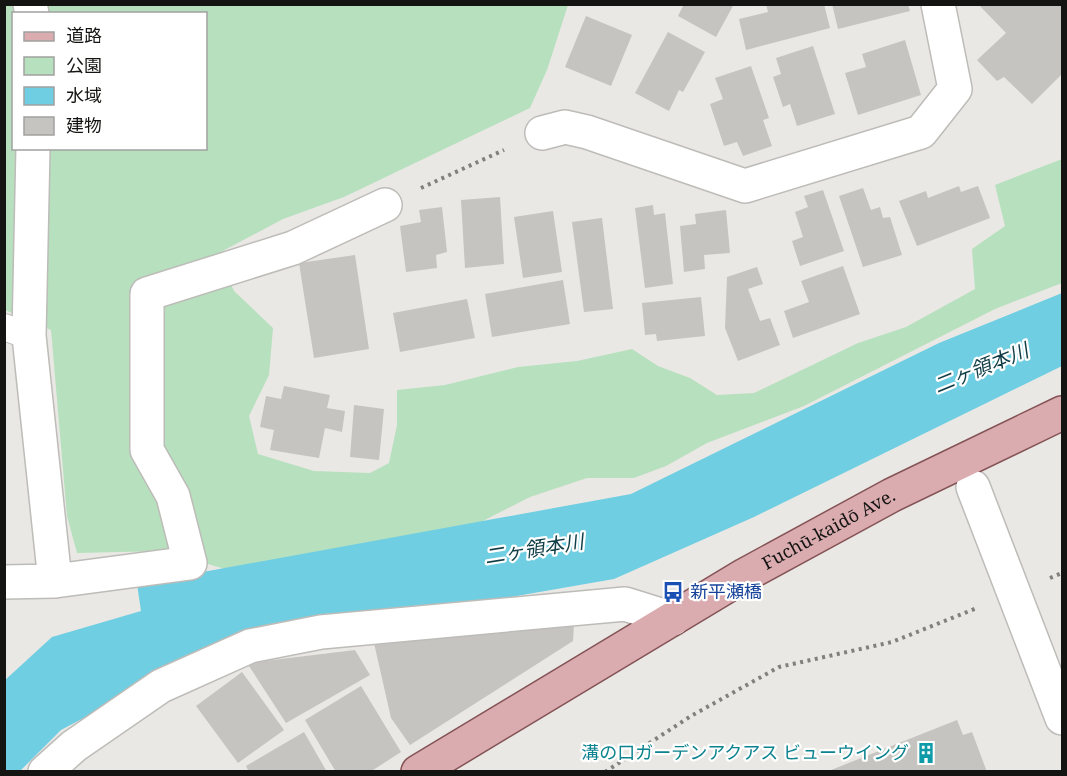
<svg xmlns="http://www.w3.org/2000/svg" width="1067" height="776" font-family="'Noto Serif','Noto Sans JP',serif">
	<rect width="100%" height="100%" fill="#eae8e4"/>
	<path fill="#b7e0be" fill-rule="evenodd" d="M5,5H568L547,70L530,108L344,197L283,219L217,254L234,291L273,328L269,375L249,416L258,454L314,471L370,473L389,463L397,425V390L445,385L518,367L577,361L632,349L658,366L690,378L717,395L754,393L858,343L906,327L975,289L972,249L1005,226L995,185L1062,159V283L995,309L804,406L707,443L666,466L634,478H587L530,497L475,525L235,572L164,551L77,553L67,516L51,330L5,310ZM14,14H206V148H14Z"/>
	<path fill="#70cee2" d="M1062,293V366L754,517L614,579L214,649L61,730L20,771H5L4,681L52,637L141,611L137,584L631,494L939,343Z"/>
	<path fill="#c5c4c0" d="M684,4H734L716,37L678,16Z
		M766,4H824L830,28L746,50L739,19L768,12Z
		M832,4H908L910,11L838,29Z
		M978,4H1062V74L1032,104L1004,77L997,81L977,60L1006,33Z
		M586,16L632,35L611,86L565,67Z
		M668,32L705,52L683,92L679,90L669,111L635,93Z
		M905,40L921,95L858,115L845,73L866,67L862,54Z
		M813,46L835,114L797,126L790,104L783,107L773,77L781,74L776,58Z
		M751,66L769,118L763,120L772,146L743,156L737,142L724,146L710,104L723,99L715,78Z
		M959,186L961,192L978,186L990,218L917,246L899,201L926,191L928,198Z
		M863,188L871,210L880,207L883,218L890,217L902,255L863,267L839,196Z
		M823,190L844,251L800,266L792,241L803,237L795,212L808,207L804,196Z
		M500,197L504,264L465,268L461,200Z
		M653,205L654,215L665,213L673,284L645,288L635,208Z
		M442,207L447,252L436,255L437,268L406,272L400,226L421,222L419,210Z
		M726,210L730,253L704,255L705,269L684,272L680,226L696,224L695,214Z
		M553,211L562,272L523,278L514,217Z
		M602,218L613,309L584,312L572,222Z
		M355,255L369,349L314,358L299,263Z
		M843,266L860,314L793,338L784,311L809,302L801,281Z
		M757,267L763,284L748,289L760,321L770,318L780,345L738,361L725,328L727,277Z
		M563,280L570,324L492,337L485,294Z
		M701,297L705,336L657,341L656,334L645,335L642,303Z
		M467,299L475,338L400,352L393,313Z
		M284,386L330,395L327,408L345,411L342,432L325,428L319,458L270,450L274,430L260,427L266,396L281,399Z
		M354,405L384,409L379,460L350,457Z
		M574,625L573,641L410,745L391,718L374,643Z
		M355,650L370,675L286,723L247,663Z
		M242,672L284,730L238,763L196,706Z
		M361,686L401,752L370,772H336L305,720Z
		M957,720L963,735L972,732L987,772H826Z
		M304,732L327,772H249L246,766Z"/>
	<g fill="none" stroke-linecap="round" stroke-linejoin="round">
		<defs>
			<path id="service" d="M4,327L29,336"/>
			<path id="pedestrian" d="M973,487L1062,718"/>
			<path id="minor" d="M30,4L32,14
				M542,133L565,127L587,132L745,186L921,132L955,89L938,4
				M33,148L29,336L55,581
				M4,582L55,581L190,563L173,496L147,450V294L293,248L385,205
				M45,772L74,746L161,686L250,646L321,632L625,604L673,619"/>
			<g id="primary">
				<path id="s1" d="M418,772L745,575L892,495L1062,413"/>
			</g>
		</defs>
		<use href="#service" stroke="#bdbcb8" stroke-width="28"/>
		<use href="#pedestrian" stroke="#bdbcb8" stroke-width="36"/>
		<use href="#minor" stroke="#bdbcb8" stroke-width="36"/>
		<use href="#primary" stroke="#845356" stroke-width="36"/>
		<path stroke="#81807d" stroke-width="4" stroke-dasharray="3 4.5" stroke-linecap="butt" d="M421,188L504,150
			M1050,578L1062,573
			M605,772L691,716L779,667L892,642L977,608"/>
		<use href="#service" stroke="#fff" stroke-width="26"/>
		<use href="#pedestrian" stroke="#fff" stroke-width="33"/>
		<use href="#minor" stroke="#fff" stroke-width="33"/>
		<use href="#primary" stroke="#daacb0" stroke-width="33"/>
	</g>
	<defs>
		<symbol id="bus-bare" viewBox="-9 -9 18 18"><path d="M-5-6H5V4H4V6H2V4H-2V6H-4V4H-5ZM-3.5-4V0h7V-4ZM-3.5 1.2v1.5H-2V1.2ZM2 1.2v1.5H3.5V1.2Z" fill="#1a4fb4" stroke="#fff" stroke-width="2.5" paint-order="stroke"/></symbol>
		<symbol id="building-bare" viewBox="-9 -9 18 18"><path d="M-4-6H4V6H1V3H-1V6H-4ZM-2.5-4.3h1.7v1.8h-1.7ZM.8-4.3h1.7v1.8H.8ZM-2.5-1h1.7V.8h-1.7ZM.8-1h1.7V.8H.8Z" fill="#0f9aa8" stroke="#fff" stroke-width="2.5" paint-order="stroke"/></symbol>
	</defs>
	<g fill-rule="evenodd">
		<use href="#bus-bare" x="658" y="577" width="30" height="30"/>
		<use href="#building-bare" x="911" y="738" width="30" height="30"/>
	</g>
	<g text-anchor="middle" stroke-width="4.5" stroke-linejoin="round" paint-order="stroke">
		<g font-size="18" fill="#141412" stroke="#fff">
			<text dy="6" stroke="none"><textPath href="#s1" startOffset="477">Fuchū-kaidō Ave.</textPath></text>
		</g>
		<g font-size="18" fill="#164399" stroke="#fff" text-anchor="start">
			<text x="690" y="598">新平瀬橋</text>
		</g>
		<g font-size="18" fill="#0d838f" stroke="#fff" text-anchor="end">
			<text x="909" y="759">溝の口ガーデンアクアス ビューウイング</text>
		</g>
		<g font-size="20" font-style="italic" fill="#113d46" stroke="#fff">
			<text transform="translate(981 368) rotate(-22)" y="7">二ヶ領本川</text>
			<text transform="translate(534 549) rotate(-9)" y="7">二ヶ領本川</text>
		</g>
	</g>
	<rect width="1067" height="776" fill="none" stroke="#141412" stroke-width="12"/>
	<rect x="12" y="12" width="195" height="138" fill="#ffffff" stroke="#a1a1a0" stroke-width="1.5"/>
	<rect x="24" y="32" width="30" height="9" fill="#daacb0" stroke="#a1a1a0" stroke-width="1.5"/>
	<text x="66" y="42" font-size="18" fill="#141412">道路</text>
	<rect x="24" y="57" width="30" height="18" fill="#b7e0be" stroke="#a1a1a0" stroke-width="1.5"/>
	<text x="66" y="72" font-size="18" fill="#141412">公園</text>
	<rect x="24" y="87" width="30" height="18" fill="#70cee2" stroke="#a1a1a0" stroke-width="1.5"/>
	<text x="66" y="102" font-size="18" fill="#141412">水域</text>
	<rect x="24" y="117" width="30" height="18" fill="#c5c4c0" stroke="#a1a1a0" stroke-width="1.5"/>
	<text x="66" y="132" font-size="18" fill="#141412">建物</text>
</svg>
